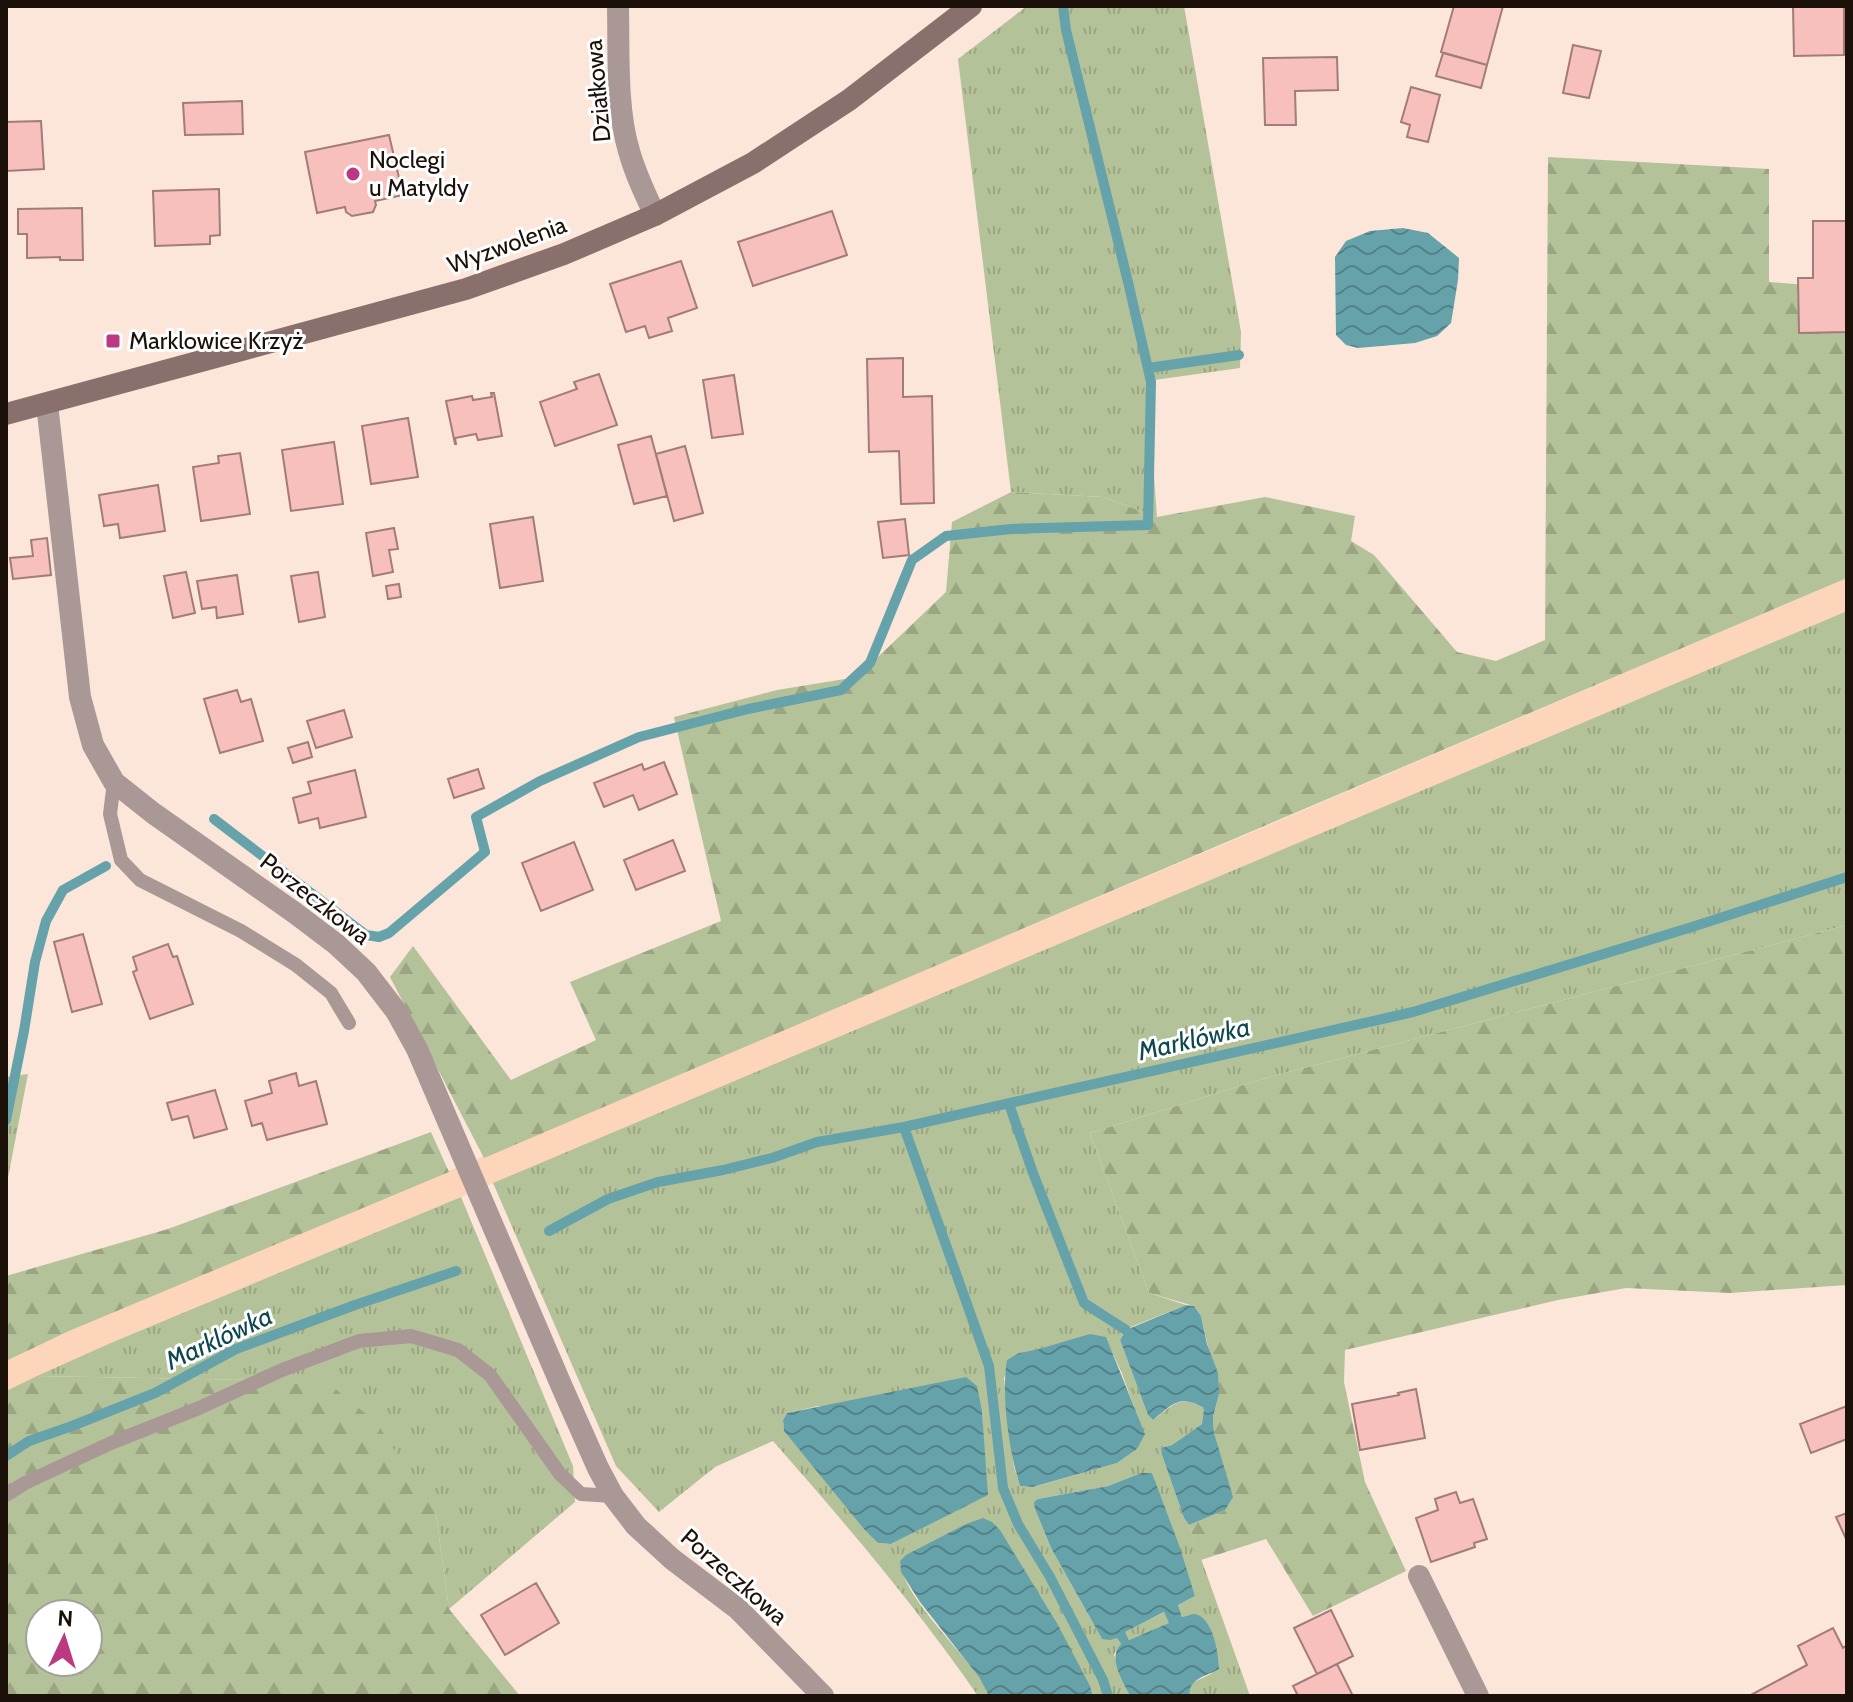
<svg xmlns="http://www.w3.org/2000/svg" width="1853" height="1702" font-family="Cabin,sans-serif">
	<defs>
		<pattern id="grass-tufts" width="24" height="20" patternUnits="userSpaceOnUse" patternTransform="scale(2)"><rect width="24" height="20" fill="#b4c299"/><path d="M3 7l-1-3M5 7V3M7 7l1-3M15 17l-1-3M17 17v-4M19 17l1-3" fill="none" stroke="#9aa682"/></pattern>
		<pattern id="forest-firs" width="22" height="20" patternUnits="userSpaceOnUse" patternTransform="scale(2)"><rect width="22" height="20" fill="#b4c299"/><path d="M5 1l3.5 6h-7zM16 11l3.5 6h-7z" fill="#9aa682"/></pattern>
		<pattern id="water-waves" width="16" height="10" patternUnits="userSpaceOnUse" patternTransform="scale(2)"><rect width="16" height="10" fill="#65a2aa"/><path d="M0 5q4-4 8 0t8 0" fill="none" stroke="#528389"/></pattern>
	</defs>
	<rect width="100%" height="100%" fill="#fbe6d9"/>
	<path fill="#fdd5ba" d="M1847,578V611L461,1197L113,1342L6,1391V1361L69,1331L1241,837Z"/>
	<path fill="url(#grass-tufts)" fill-rule="evenodd" d="M1027,6H1184L1241,332L1240,368L1147,381L1157,517L1103,497L1011,492L958,59Z
		M1847,611V925L1259,1080L1090,1133L1149,1293L1186,1305L1126,1329L1120,1340L1148,1415L1153,1420C1174,1405 1178,1394 1204,1408L1202,1424L1172,1445L1161,1448L1162,1455L1184,1518L1189,1525L1250,1696H1190L1189,1689L1192,1683L1211,1674L1219,1664C1214,1642 1212,1607 1182,1617L1178,1605L1195,1596L1152,1473H1141L1108,1486L1038,1499L1035,1509L1051,1548L1102,1639L1117,1638L1121,1644L1114,1654L1119,1671L1130,1696H1093L1090,1686L900,1561C901,1592 957,1647 977,1674C982,1681 985,1689 989,1696H978C916,1606 845,1523 773,1441L715,1467L659,1512L616,1466L493,1183ZM1105,1337L1121,1371L1144,1434L1137,1449L1117,1463L1034,1487L1020,1486L1014,1467L1004,1378L1019,1353ZM818,1406L982,1411L987,1495L891,1544L878,1543L784,1431L783,1420L787,1413Z
		M28,1074L6,1188V1077Z
		M461,1197L573,1466L575,1502L449,1609L436,1514L256,1380L37,1376L113,1342Z
		M1165,1612L1170,1623L1129,1640L1124,1632Z"/>
	<path fill="url(#forest-firs)" fill-rule="evenodd" d="M1548,157L1769,169V282L1847,288V578L484,1158L390,977L413,946L511,1080L596,1040L570,982L721,921L674,717L777,690L857,677L946,592L952,522L1011,492L1103,497L1157,517L1265,497L1355,516L1351,541L1374,555L1457,652L1496,661L1545,640Z
		M1847,925V1285L1730,1293L1626,1288L1558,1300L1345,1350L1344,1382L1365,1482L1406,1571L1313,1616L1266,1539L1201,1560L1189,1525L1225,1510L1219,1455L1214,1433L1213,1417L1219,1394L1201,1316L1194,1306L1149,1293L1090,1133L1259,1080Z
		M431,1132L449,1172L69,1331L6,1361V1276L168,1229Z
		M37,1376L256,1380L333,1387L377,1423L436,1514L449,1609L520,1696H6V1391ZM40,1614H88V1662H40Z"/>
	<path fill="url(#water-waves)" fill-rule="evenodd" d="M1403,228L1428,233L1459,258L1458,280L1451,323L1437,336L1415,343L1358,348L1346,345L1336,335L1335,257L1346,241L1370,231Z
		M1186,1305L1194,1306L1201,1316L1207,1344L1218,1373L1219,1394L1213,1417L1214,1433L1233,1497L1225,1510L1189,1525L1184,1518L1162,1455L1161,1448L1172,1445L1202,1424L1204,1408C1179,1394 1173,1404 1153,1420L1148,1415L1120,1340L1126,1330Z
		M1090,1334L1106,1337L1145,1434L1137,1449L1117,1463L1033,1487L1020,1486C1009,1451 1001,1396 1007,1360L1019,1353L1039,1349Z
		M966,1377L977,1386L982,1411L988,1495L891,1544L878,1543L864,1529L784,1431L783,1420L787,1413Z
		M1141,1473H1152L1179,1545L1195,1596L1178,1605L1182,1617C1187,1616 1191,1614 1195,1614C1213,1617 1219,1655 1219,1669C1207,1676 1187,1679 1190,1696H1130C1123,1681 1107,1658 1121,1644L1117,1638L1110,1640L1102,1639L1051,1548L1035,1509L1034,1502L1038,1499L1108,1486ZM1164,1612L1169,1623L1129,1640L1125,1632Z
		M983,1518L992,1522L1000,1530L1058,1625L1090,1686L1093,1696H989L979,1677L920,1602L901,1572L900,1561L906,1555L966,1524Z"/>
	<g fill="none" stroke-linecap="round" stroke-linejoin="round">
		<path stroke="#65a2aa" stroke-width="10" d="M1148,368L1239,355
			M214,819L366,935L379,937L389,933L485,852L476,817L540,781L639,737L748,709L841,690L870,663L912,560L946,536L1011,529L1148,525L1151,382L1128,282L1066,30L1063,6
			M1009,1104L1033,1173L1084,1303L1126,1330
			M6,1120L24,1031L35,962L46,921L63,890L106,866
			M904,1127L989,1366L1003,1488L1018,1524L1050,1577L1103,1680L1108,1696
			M549,1231L608,1199L658,1182L723,1170L772,1158L817,1142L904,1127L1413,1012L1692,927L1847,877
			M6,1456L29,1441L72,1426L155,1393L236,1349L355,1305L456,1271"/>
	</g>
	<path fill="#f7c0bd" stroke="#a27c7a" stroke-width="2" d="M1454,6H1503L1487,65L1441,52Z
		M1793,6H1844V55L1794,56Z
		M1573,45L1601,51L1589,98L1563,93Z
		M1443,53L1487,65L1481,88L1436,76Z
		M1337,57L1338,90L1295,91L1296,125H1265L1263,58Z
		M1411,87L1440,95L1428,142L1407,137L1410,125L1401,122Z
		M242,101L243,134L185,135L183,103Z
		M41,121L44,169L6,171V122Z
		M389,135L403,195L375,201L376,205L373,212L352,216L346,212L345,207L317,213L305,152Z
		M219,189L220,235L210,236V244L155,246L153,191Z
		M82,208L83,260H60V257L27,258V234H18V209Z
		M832,211L847,255L753,286L738,242Z
		M1813,221H1846L1847,332L1799,333L1798,278H1813Z
		M681,261L697,308L668,318L672,331L649,338L645,326L626,332L610,284Z
		M903,358V397L932,396L934,503L901,504L899,451L869,452L867,359Z
		M599,374L617,425L555,446L540,402L577,389L574,382Z
		M734,375L743,434L712,438L703,380Z
		M491,393H494L502,436L478,440L476,434L455,438L456,444H455L446,401L472,396L473,400L492,397Z
		M408,418L418,477L371,484L362,426Z
		M651,436L667,496L634,504L618,445Z
		M334,442L343,504L291,511L282,450Z
		M685,446L703,513L674,521L656,454Z
		M240,453L250,514L201,521L193,467L219,463L218,456Z
		M158,485L165,531L120,538L118,524L104,526L99,495Z
		M533,517L543,581L500,588L490,524Z
		M905,519L909,555L883,558L878,522Z
		M394,528L398,549L389,550L393,572L373,576L366,533Z
		M47,538L51,575L13,579L10,558L33,556L31,540Z
		M186,572L195,613L173,618L164,576Z
		M318,572L325,617L299,622L291,576Z
		M237,575L243,614L217,618L216,607L202,609L197,581Z
		M399,584L401,597L388,599L386,586Z
		M237,690L241,702L251,699L263,741L220,753L204,699Z
		M344,710L352,737L316,748L307,721Z
		M308,742L312,757L293,763L288,748Z
		M664,762L677,794L639,810L633,795L604,807L594,783L642,764L644,770Z
		M478,769L484,788L454,798L448,779Z
		M355,770L366,817L320,828L318,818L299,823L293,798L311,793L308,782Z
		M673,840L685,871L636,890L624,860Z
		M574,842L593,890L541,911L522,863Z
		M83,934L102,1004L72,1012L54,942Z
		M168,944L173,957L177,956L193,1004L150,1019L133,972L137,970L133,957Z
		M296,1073L299,1086L316,1081L327,1124L267,1140L262,1123L252,1126L245,1101L272,1093L269,1081Z
		M215,1090L227,1129L194,1138L188,1116L172,1120L167,1103Z
		M1416,1389L1425,1438L1360,1450L1352,1404L1399,1395L1398,1393Z
		M1847,1406V1439L1811,1453L1800,1424Z
		M1456,1492L1460,1503L1473,1499L1487,1539L1474,1543L1475,1547L1431,1562L1416,1518L1438,1510L1435,1499Z
		M1847,1513V1541L1836,1517Z
		M536,1583L559,1623L505,1655L481,1615Z
		M1331,1610L1353,1656L1317,1674L1294,1628Z
		M1833,1628L1843,1648L1847,1645V1696H1749L1807,1665L1798,1646Z
		M1337,1664L1353,1696H1298L1293,1686Z"/>
	<g fill="none" stroke-linecap="round" stroke-linejoin="round">
		<path stroke="#a99895" stroke-width="14" d="M114,782L110,814L121,860L140,880L241,931L296,965L331,993L349,1023
			M6,1495L25,1483L111,1443L199,1408L282,1370L359,1341L411,1336L458,1350L490,1375L560,1474L581,1494L613,1496"/>
		<path stroke="#a99895" stroke-width="22" d="M618,6C619,51 616,108 629,151C635,173 645,194 655,215
			M47,404L80,697L93,745L114,782L153,813L295,913L336,944L366,972L396,1011L417,1049L562,1387L598,1468L613,1496L636,1526L672,1559L738,1609L823,1696
			M1419,1576L1478,1696"/>
		<path stroke="#89706c" stroke-width="22" d="M6,414L466,289L564,254L655,215L753,163L849,100L971,6"/>
	</g>
	<g fill="#bb3981" stroke="#fff" stroke-width="3">
		<circle cx="353" cy="174" r="8"/>
		<rect x="105" y="333" width="16" height="16" rx="4"/>
	</g>
	<g text-anchor="middle" stroke-width="6" stroke-linejoin="round" paint-order="stroke">
		<g font-size="24" fill="#1c1109" stroke="#fff">
			<text transform="translate(598 91) rotate(-95)" y="8">Działkowa</text>
			<text transform="translate(507 245) rotate(-20)" y="8">Wyzwolenia</text>
			<text transform="translate(315 899) rotate(38)" y="8">Porzeczkowa</text>
			<text transform="translate(734 1577) rotate(41)" y="8">Porzeczkowa</text>
		</g>
		<g font-size="24" fill="#1c1109" stroke="#fff" text-anchor="start">
			<text x="369" y="168">Noclegi<tspan x="369" dy="28">u Matyldy</tspan></text>
			<text x="129" y="349">Marklowice Krzyż</text>
		</g>
		<g font-size="26" font-style="italic" fill="#0e474e" stroke="#fff">
			<text transform="translate(1194 1039) rotate(-13)" y="9">Marklówka</text>
			<text transform="translate(219 1338) rotate(-25)" y="9">Marklówka</text>
		</g>
	</g>
	<rect width="1853" height="1702" fill="none" stroke="#1c1109" stroke-width="16"/>
	<g transform="translate(64 1638) rotate(4)"><circle r="38" fill="#ffffff" stroke="#a4a09d" stroke-width="2"/>
	<path d="M0-6L14 30L0 20L-14 30Z" fill="#bb3981"/>
	<text y="-12" font-size="22" font-weight="bold" text-anchor="middle" fill="#1c1109">N</text>
	</g>
</svg>
